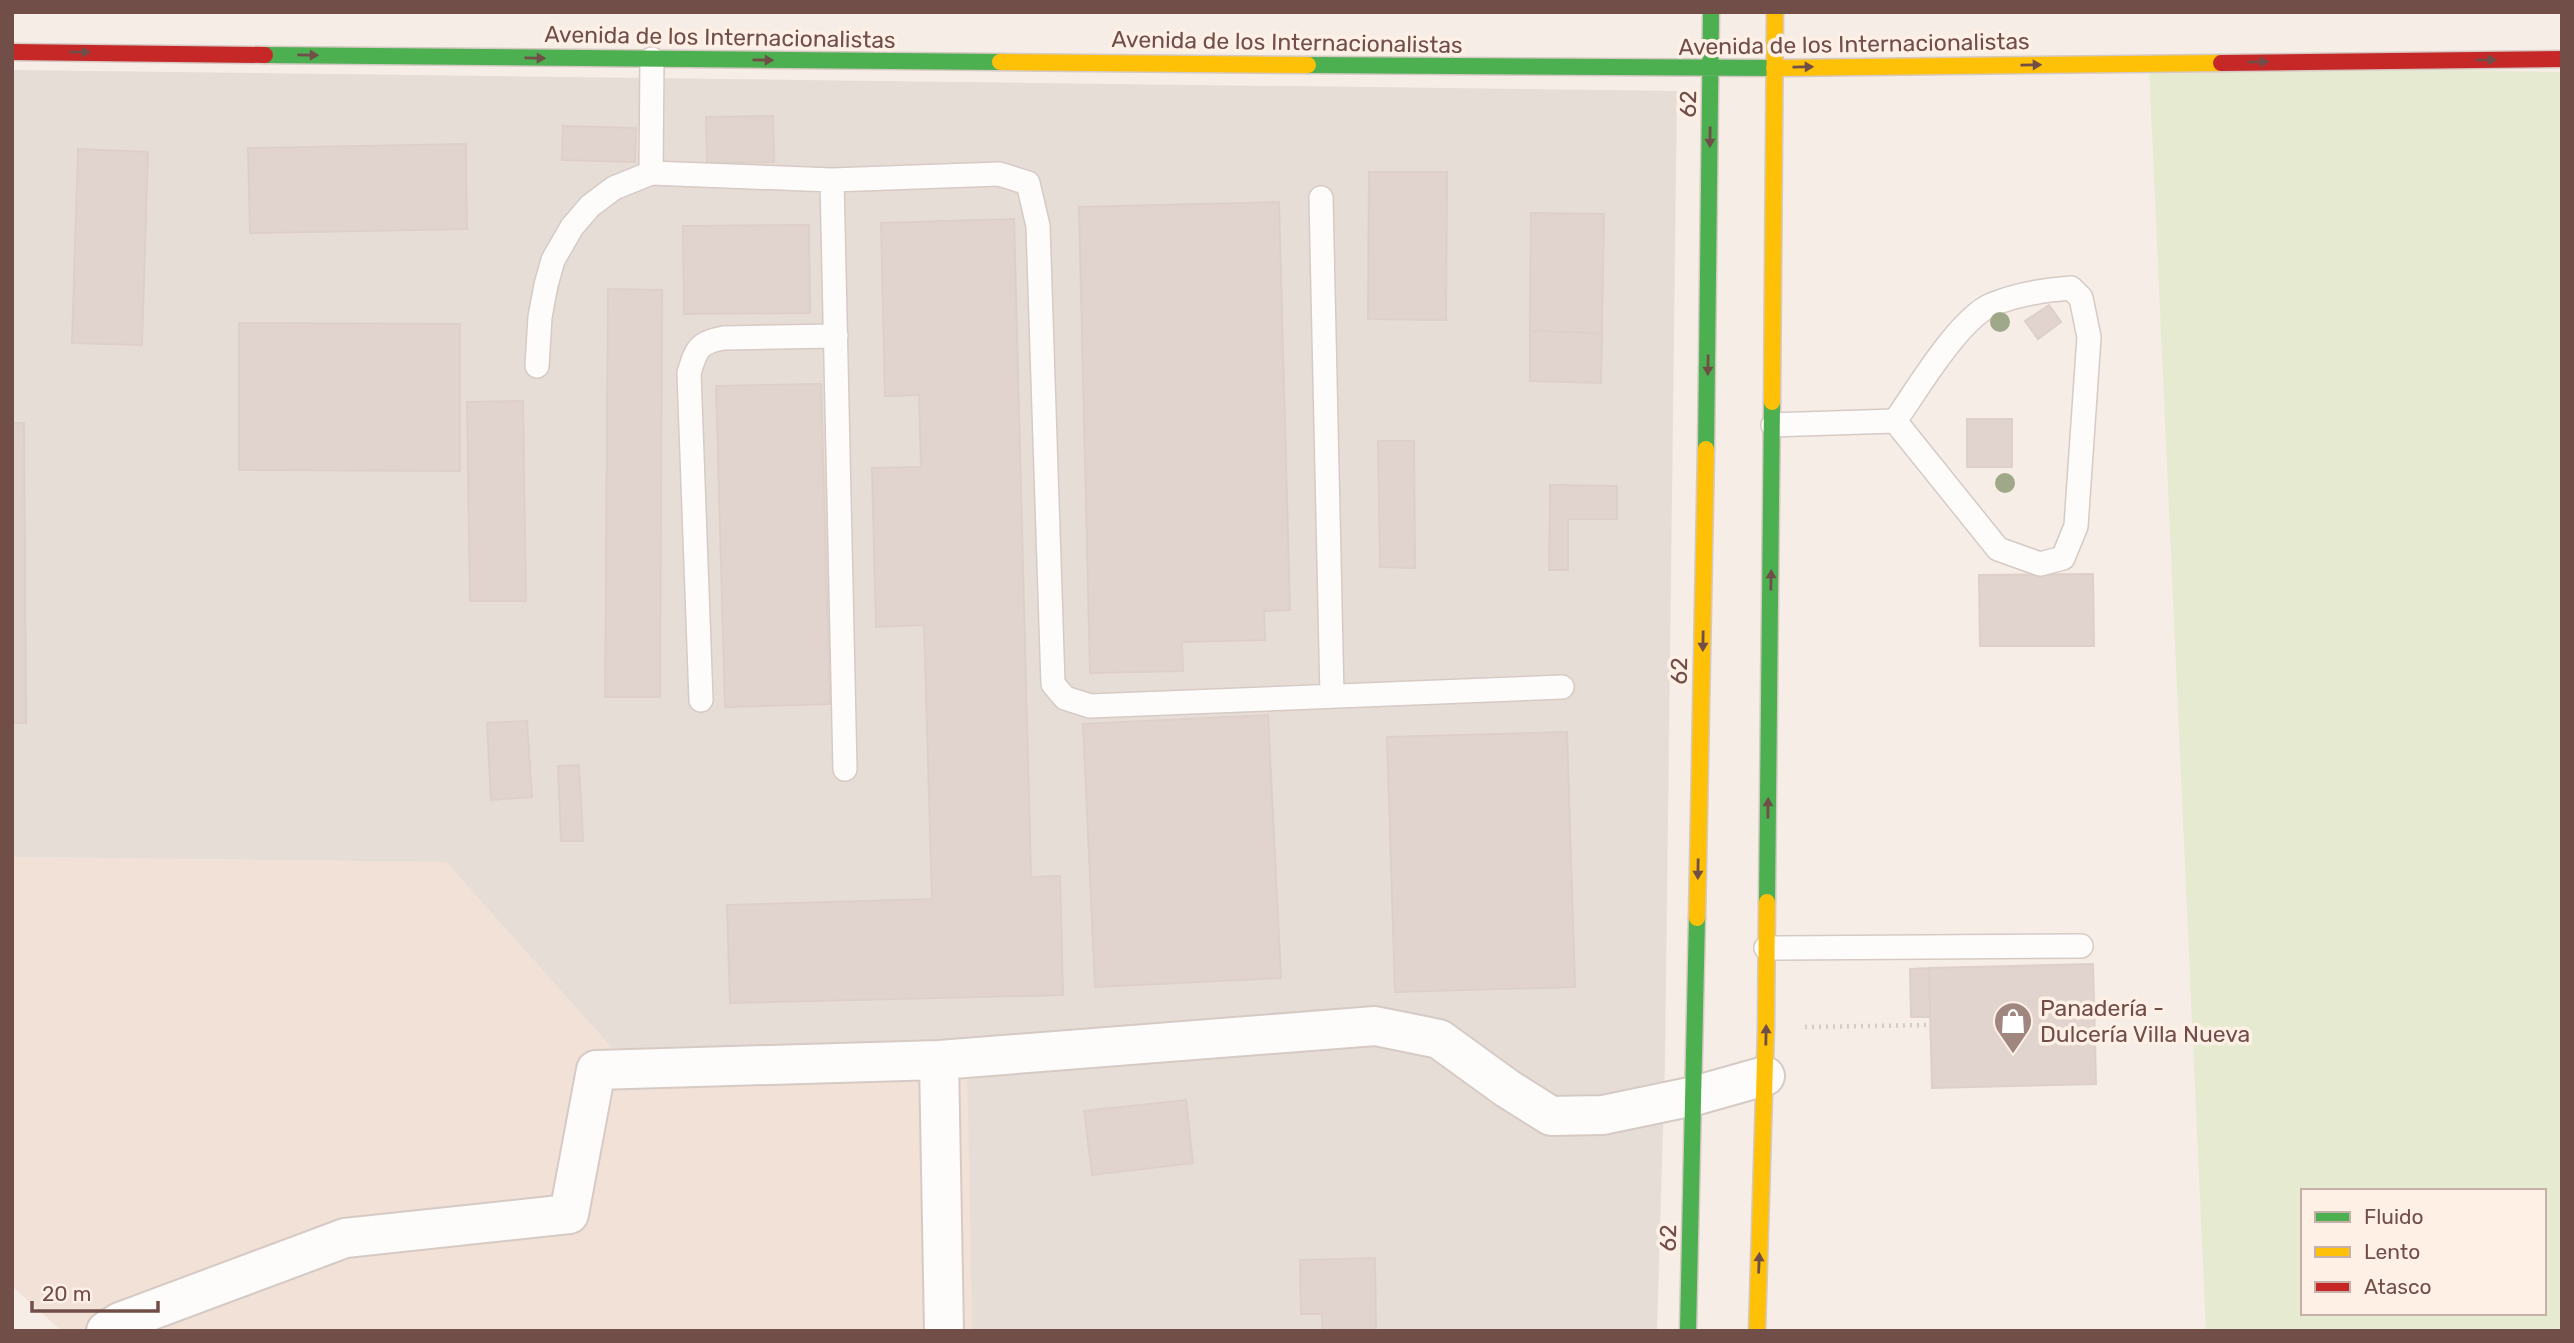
<svg xmlns="http://www.w3.org/2000/svg" width="2574" height="1343" font-family="Rubik,sans-serif">
	<rect width="100%" height="100%" fill="#f5ede6"/>
	<path fill="#f1e1d6" d="M12,857L446,862L612,1048L968,1052L972,1331H62L12,1286Z"/>
	<path fill="#e7ddd7" d="M12,70L1677,91L1665,1062L1657,1331H972L967,1052L612,1048L446,862L12,857Z"/>
	<path fill="#e5ead1" fill-rule="evenodd" d="M2149,65L2562,72V1331H2206ZM2303,1191H2544V1313H2303Z"/>
	<path fill="#e1d4ce" stroke="#decfc9" stroke-width="2" d="M773,116L774,162L707,163L706,117Z
		M563,126L636,128L635,162L562,160Z
		M466,144L467,229L250,233L248,148Z
		M78,149L148,152L142,345L72,343Z
		M1369,172H1447L1446,320L1368,319Z
		M1279,202L1290,610L1264,611L1265,640L1182,642L1183,671L1090,673L1079,207Z
		M1531,213L1604,214L1602,333L1530,331Z
		M1014,219L1031,877L1060,876L1063,995L730,1003L727,905L932,899L924,625L876,627L872,468L921,467L919,395L885,396L881,223Z
		M809,225L810,313L684,314L683,226Z
		M608,289L662,290L660,697H605Z
		M2049,305L2061,322L2038,339L2025,321Z
		M239,323L460,324V471L239,470Z
		M1530,331L1602,333L1601,383L1530,381Z
		M821,384L830,704L725,707L716,386Z
		M523,401L526,601H470L467,402Z
		M1967,419H2012V467H1967Z
		M12,423H24L26,723H12Z
		M1378,441H1414L1415,568L1380,567Z
		M1550,485L1617,486V519H1568V570H1549Z
		M2093,574L2094,646H1980L1979,575Z
		M1268,715L1281,978L1095,987L1083,724Z
		M527,721L532,797L491,800L487,723Z
		M1567,732L1575,987L1395,992L1387,737Z
		M579,765L583,841H561L558,766Z
		M2093,964L2096,1084L1932,1088L1929,968Z
		M1929,968L1930,1017H1911L1910,969Z
		M1186,1100L1193,1163L1092,1175L1084,1111Z
		M1375,1258L1376,1331H1323L1322,1314H1301L1300,1260Z"/>
	<g fill="none" stroke-linecap="round" stroke-linejoin="round">
		<defs>
			<path id="lane" d="M651,173L652,59
				M832,180L845,769
				M1321,198L1332,696
				M2071,288L2081,298L2089,337L2076,526L2063,558L2040,564L1998,549L1895,421C1917,390 1958,320 1991,305C2017,294 2043,290 2071,288Z
				M537,366L540,317L546,285L553,260L572,227L590,206L614,188L651,173L832,180L999,174L1028,183L1038,226L1053,684L1065,698L1090,706L1562,687
				M1773,425L1895,421
				M701,700L689,373C696,350 698,342 724,338L836,336
				M1766,948L2081,946"/>
			<path id="street" d="M939,1060L944,1331
				M106,1331L120,1322L345,1238L569,1214L596,1070L939,1060L1375,1026L1439,1039L1508,1089L1551,1116L1603,1115L1694,1096L1765,1076"/>
			<path id="fast" d="M265,55L1000,62
				M1308,65L1774,68
				M1706,449L1711,12
				M1767,902L1772,402
				M1688,1331L1697,918"/>
			<path id="slow" d="M1000,62L1308,65
				M1774,68L2221,63
				M1772,402L1775,12
				M1697,918L1706,449
				M1757,1331L1766,1028L1767,902"/>
			<path id="jam" d="M12,52L265,55
				M2221,63L2562,59"/>
		</defs>
		<use href="#lane" stroke="#d6cac5" stroke-width="26"/>
		<use href="#street" stroke="#d6cac5" stroke-width="42"/>
		<use href="#fast" stroke="#d6c8c3" stroke-width="19"/>
		<use href="#slow" stroke="#d6c8c3" stroke-width="19"/>
		<use href="#jam" stroke="#d6c8c3" stroke-width="19"/>
		<path stroke="#d7cbc8" stroke-width="4.5" stroke-dasharray="2 5" stroke-linecap="butt" d="M1805,1027L1931,1025"/>
		<use href="#lane" stroke="#fefcfb" stroke-width="23"/>
		<use href="#street" stroke="#fefcfb" stroke-width="38"/>
		<use href="#fast" stroke="#4caf50" stroke-width="16"/>
		<use href="#slow" stroke="#ffc107" stroke-width="16"/>
		<use href="#jam" stroke="#c62828" stroke-width="16"/>
	</g>
	<g fill="#9fa98a">
		<circle cx="2000" cy="322" r="10"/>
		<circle cx="2005" cy="483" r="10"/>
	</g>
	<defs><path id="oneway-solid" d="M-6-.8H1V-3.2L6.5 0L1 3.2V.8H-6Z" transform="scale(1.75)"/></defs>
	<g fill="#714f48">
		<use href="#oneway-solid" transform="translate(80 52) rotate(1)"/>
		<use href="#oneway-solid" transform="translate(308 55) rotate(1)"/>
		<use href="#oneway-solid" transform="translate(535 58) rotate(1)"/>
		<use href="#oneway-solid" transform="translate(763 60) rotate(1)"/>
		<use href="#oneway-solid" transform="translate(2486 60) rotate(-1)"/>
		<use href="#oneway-solid" transform="translate(2258 62) rotate(-1)"/>
		<use href="#oneway-solid" transform="translate(2031 65) rotate(-1)"/>
		<use href="#oneway-solid" transform="translate(1803 67) rotate(-1)"/>
		<use href="#oneway-solid" transform="translate(1710 137) rotate(91)"/>
		<use href="#oneway-solid" transform="translate(1708 365) rotate(91)"/>
		<use href="#oneway-solid" transform="translate(1771 580) rotate(-89)"/>
		<use href="#oneway-solid" transform="translate(1703 641) rotate(91)"/>
		<use href="#oneway-solid" transform="translate(1768 808) rotate(-89)"/>
		<use href="#oneway-solid" transform="translate(1698 869) rotate(91)"/>
		<use href="#oneway-solid" transform="translate(1766 1035) rotate(-89)"/>
		<use href="#oneway-solid" transform="translate(1759 1263) rotate(-88)"/>
	</g>
	<defs>
		<symbol id="shop-pin" viewBox="-11 -11 22 30"><path d="M0 17L-7.5 6A9.5 9.5 0 1 1 7.5 6Z" fill="#9f867f" stroke="#fff0e6"/><path d="M-5-2.5h2.3a2.7 3.5 0 0 1 5.4 0H5L5.5 6h-11ZM-1.5-2.5h3a1.5 2.3 0 0 0-3 0Z" fill="#fff"/></symbol>
	</defs>
	<g fill-rule="evenodd">
		<use href="#shop-pin" x="1991" y="999" width="44" height="60"/>
	</g>
	<g text-anchor="middle" stroke-width="7" stroke-linejoin="round" paint-order="stroke">
		<g font-size="23" fill="#714f48" stroke="#fff0e6">
			<text transform="translate(720 37) rotate(1)" y="8">Avenida de los Internacionalistas</text>
			<text transform="translate(1287 42) rotate(1)" y="8">Avenida de los Internacionalistas</text>
			<text transform="translate(1854 44) rotate(-1)" y="8">Avenida de los Internacionalistas</text>
			<text transform="translate(1688 104) rotate(-89)" y="8">62</text>
			<text transform="translate(1679 671) rotate(-89)" y="8">62</text>
			<text transform="translate(1668 1238) rotate(-89)" y="8">62</text>
		</g>
		<g font-size="23" fill="#714f48" stroke="#fff0e6" text-anchor="start">
			<text x="2040" y="1016">Panadería -<tspan x="2040" dy="26">Dulcería Villa Nueva</tspan></text>
		</g>
	</g>
	<rect width="2574" height="1343" fill="none" stroke="#714f48" stroke-width="28"/>
	<rect x="2301" y="1189" width="245" height="126" fill="#fff0e6" stroke="#c6b0a7" stroke-width="2"/>
	<rect x="2315" y="1212" width="35" height="10" fill="#4caf50" stroke="#c6b0a7" stroke-width="2"/>
	<text x="2364" y="1224" font-size="21" fill="#714f48">Fluido</text>
	<rect x="2315" y="1247" width="35" height="10" fill="#ffc107" stroke="#c6b0a7" stroke-width="2"/>
	<text x="2364" y="1259" font-size="21" fill="#714f48">Lento</text>
	<rect x="2315" y="1282" width="35" height="10" fill="#c62828" stroke="#c6b0a7" stroke-width="2"/>
	<text x="2364" y="1294" font-size="21" fill="#714f48">Atasco</text>
	<path d="M32 1301v10h126v-10" fill="none" stroke="#714f48" stroke-width="3.5"/>
	<text x="42" y="1301" font-size="21" fill="#714f48" stroke="#fff0e6" stroke-width="5" paint-order="stroke">20 m</text>
</svg>
